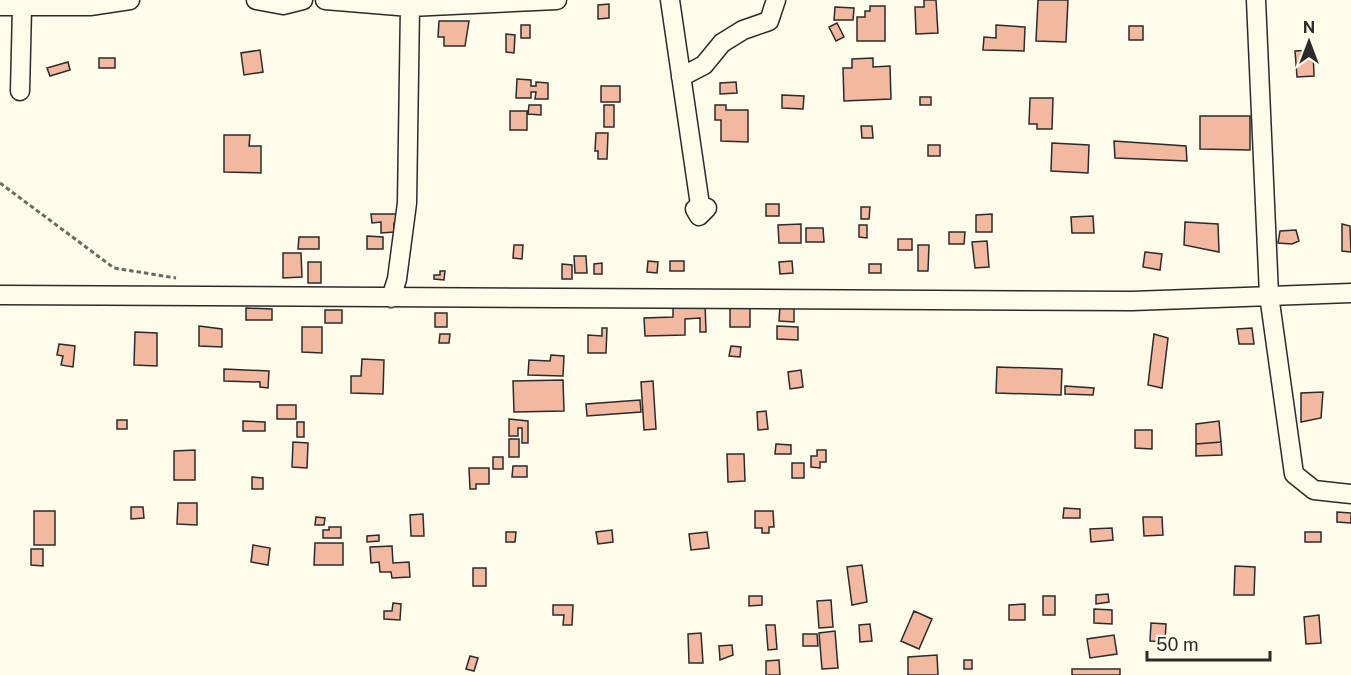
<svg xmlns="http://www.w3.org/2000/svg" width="1351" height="675" font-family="'Public Sans',sans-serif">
	<rect width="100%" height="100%" fill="#fdfbea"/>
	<path fill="#f2b8a0" stroke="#2b2b2b" stroke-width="1.5" d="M924,0H936L938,33L916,34L915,7H924Z
		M1038,0H1068L1066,42L1036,41Z
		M609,4V18L598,19V5Z
		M870,6H885V41H857V17H865V11H870Z
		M835,7L854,8L853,20H834Z
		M439,21H469L465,46H444V37H438Z
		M837,23L844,37L836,41L829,27Z
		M521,25H530V38H521Z
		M996,25L1025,27L1024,51L983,50L984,37L996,38Z
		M1129,26H1143V40H1129Z
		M506,34L515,35L514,53L506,52Z
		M260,50L263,72L244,75L241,53Z
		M1313,50L1314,76L1297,77L1295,51Z
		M99,58H115V68H99Z
		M873,58V67L890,66L891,99L844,101L843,68H852V59Z
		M68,62L70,70L50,76L47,68Z
		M517,79L531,80V86H536V82L548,83V99H535L536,92H531V98H516Z
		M736,82L737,93L720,94V83Z
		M601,86H620V102H601Z
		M782,95L804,96L803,109L782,108Z
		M920,97H931V105H920Z
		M1030,98H1053L1052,129H1037V124H1029Z
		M529,105H541V115L528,114Z
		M604,105H614V127H604Z
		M715,105H726V110H748V142L721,141V120H715Z
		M510,111H527V130H510Z
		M1200,116H1250V150L1200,149Z
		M861,126H872L873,138H862Z
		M596,133H608L607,159H598V151H595Z
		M224,135H250L249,146H261V173L224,172Z
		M1114,141L1186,146L1187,161L1115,158Z
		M1052,143L1089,145L1088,173L1051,171Z
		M928,145H940V156H928Z
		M766,204H779V216H766Z
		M861,207H870L869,219H861Z
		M371,214H400V223H394V232L381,233V222L372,223Z
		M992,214V232H976V215Z
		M1093,216L1094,233H1072L1071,217Z
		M1185,222L1218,224L1219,252L1184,245Z
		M801,224V243H779L778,225Z
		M1342,224L1350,226L1351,252L1342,251Z
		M859,225H867V238L859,237Z
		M806,228H823L824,242H806Z
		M1296,230L1299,241L1292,244L1278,243L1280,231Z
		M949,232H965L964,244H949Z
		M367,236L383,237V249H367Z
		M299,237H319V249H298Z
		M898,239H912V250H898Z
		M987,241L989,267L975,268L972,242Z
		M514,245H523L522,259L513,258Z
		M918,245H929L928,271H918Z
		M1145,252L1162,254L1160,270L1143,267Z
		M283,253H301L302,277L283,278Z
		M574,256H586L587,273H575Z
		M648,261L658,262L657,273L647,272Z
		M670,261H684V271H670Z
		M792,261L793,273L780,274L779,262Z
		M308,262H321V283H308Z
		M602,263V274H594V264Z
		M562,264L572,265V279H562Z
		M869,264H881V273H869Z
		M440,271H445L444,280L434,279V275H440Z
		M705,303L706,332H700V318L685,319V335L645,336L644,318L673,317V305Z
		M730,304H750V327H730Z
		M780,306H794V322L779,321Z
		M246,308L272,309V320H246Z
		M325,310H342V323H325Z
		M435,313H447V327H435Z
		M199,326L222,329V347L199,346Z
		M777,326L798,327V340L777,339Z
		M302,327H322V353L302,352Z
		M602,328H607L606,353H588V335L602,336Z
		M1252,328L1254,344H1239L1237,329Z
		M135,332L157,333V366L134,365Z
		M440,334H450L449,343H439Z
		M1154,334L1168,338L1162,388L1148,385Z
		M59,344L75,346L73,367L61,365L63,356L57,355Z
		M731,346L741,347L740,357L729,356Z
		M551,355L564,356L563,376L528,375L529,360L550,361Z
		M362,359L384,360L383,394L351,393V376H361Z
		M997,367L1062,369L1061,395L996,393Z
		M224,369L269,371L268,388L260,387V382L224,381Z
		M801,370L803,387L790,389L788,372Z
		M563,380L564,411L514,412L513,381Z
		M653,381L656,429L644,430L641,382Z
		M1065,386L1094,388L1093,395L1065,394Z
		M1323,392L1321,418L1301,422V393Z
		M640,400L641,412L587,416L586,404Z
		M277,405H296V419H277Z
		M766,411L768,429L758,430L757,412Z
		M509,419L528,421V443H522V428H518V436H509Z
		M117,420H127V429H117Z
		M243,421L265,422V431H243Z
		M1219,421L1221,442L1196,444V424Z
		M297,422H304V437H297Z
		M1135,430H1152V449L1135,448Z
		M509,439H519V457H509Z
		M293,442L308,443L307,468L292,467Z
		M1221,442L1222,455L1196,456V444Z
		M776,444L791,445V454H775Z
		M195,450V480H174V451Z
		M817,450H826V462H820V468L811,467V456H817Z
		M727,454H744L745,481L728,482Z
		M493,457H503V469H493Z
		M792,463H804V478H792Z
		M513,466H527V477H512Z
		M469,468H489V484H476V489H470Z
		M252,477L263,478V489H252Z
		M178,503H197V525L177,524Z
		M131,507H143L144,518L131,519Z
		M1064,508L1080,509V518H1063Z
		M34,511H55V545H34Z
		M755,511H773L774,527H769V533H762V528H755Z
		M1337,512L1351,513V523L1337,522Z
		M423,514L424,536H411L410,515Z
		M316,517L325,518L324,525H315Z
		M1143,517H1162L1163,535L1144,536Z
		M329,527H341V538H323V530H329Z
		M1112,528L1113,540L1091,542L1090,529Z
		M612,530L613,542L598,544L596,532Z
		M506,532H516L515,542H506Z
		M707,532L709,548L691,550L689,534Z
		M1305,532H1321V542H1305Z
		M379,535V541L367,542V536Z
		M315,543H343V565H314Z
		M253,545L270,548L268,565L251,562Z
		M392,546L393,563L409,562L410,577L392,578L391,572H380L379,562L371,563L370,547Z
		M31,549H43V566L31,565Z
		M862,565L867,602L852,605L847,567Z
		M1235,566L1255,567L1254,595H1234Z
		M473,568H486V586H473Z
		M1108,594L1109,602L1096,604V595Z
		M749,596H762V605L749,606Z
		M1043,596H1055V615H1043Z
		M831,600L833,627L819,628L817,601Z
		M393,603L401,604L400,620L384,619V611H392Z
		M1025,604V620H1009V605Z
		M553,605H573L572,625H563L564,615H553Z
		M1094,609L1112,610V624L1094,623Z
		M914,611L932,619L919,649L901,641Z
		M1319,615L1321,643L1306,644L1304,617Z
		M1151,623L1166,624L1165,642L1150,641Z
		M870,624L872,641L860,642L859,625Z
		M766,625H775L777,649L768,650Z
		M835,631L838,668L822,669L819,633Z
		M701,633L703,663H689L688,634Z
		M803,634H817L818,646H803Z
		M1114,635L1117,654L1090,658L1087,639Z
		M732,645L733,655L720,660L719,646Z
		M937,655L938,675H908V657Z
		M470,656L478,658L474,671L466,669Z
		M779,660L780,675H766V661Z
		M964,660H972V669H964Z
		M1072,669H1120V675H1072Z"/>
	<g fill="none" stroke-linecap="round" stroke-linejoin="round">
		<defs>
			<path id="minor" d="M256,0L283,5L303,0
				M325,0L410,7L557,0
				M670,0L700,205L695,209L699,216L707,208L700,205
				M1256,0L1269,295L1294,474L1314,490L1351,494
				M0,6H90L130,0
				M681,77L704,65L722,43L743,30L769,21L776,0
				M20,91L22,8
				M0,295L1132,301L1351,293
				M391,298L397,279L407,203L410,7"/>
		</defs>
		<use href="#minor" stroke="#2b2b2b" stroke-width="21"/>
		<path stroke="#6a6964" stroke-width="3" stroke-dasharray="4.5 3" stroke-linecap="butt" d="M0,183L114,268L176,278"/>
		<use href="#minor" stroke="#fdfbea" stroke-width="18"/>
	</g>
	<g transform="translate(1309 42)" stroke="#fdfbea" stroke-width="4.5" paint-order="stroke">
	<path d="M0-4.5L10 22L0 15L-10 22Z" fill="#2b2b2b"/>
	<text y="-9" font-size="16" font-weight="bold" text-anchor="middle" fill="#2b2b2b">N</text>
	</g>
	<path d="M1147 651v9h123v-9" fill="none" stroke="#2b2b2b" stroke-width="3"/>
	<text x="1156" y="651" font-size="18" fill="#2b2b2b" stroke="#fdfbea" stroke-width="4.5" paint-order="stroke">50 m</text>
</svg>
